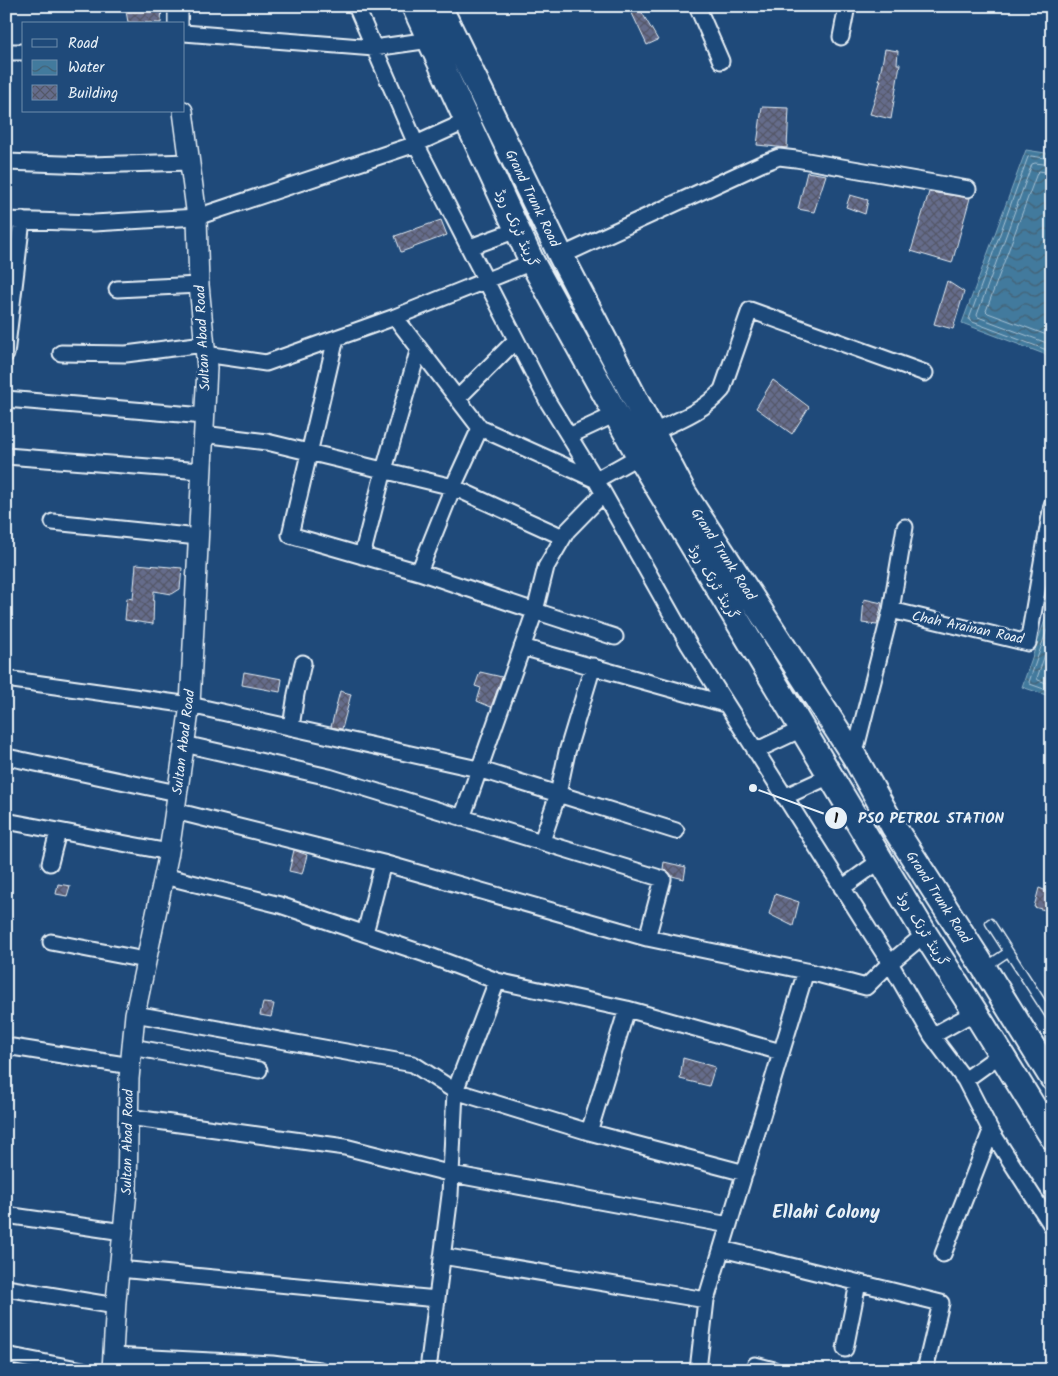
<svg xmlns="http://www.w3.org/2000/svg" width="1058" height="1376" font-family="Kalam,'Playpen Sans Arabic',sans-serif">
	<defs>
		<pattern id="water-waves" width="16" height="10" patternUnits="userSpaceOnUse" patternTransform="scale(1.25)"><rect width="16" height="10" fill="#427a9d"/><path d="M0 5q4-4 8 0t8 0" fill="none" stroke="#446174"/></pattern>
		<pattern id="building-cross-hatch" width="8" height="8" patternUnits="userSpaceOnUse" patternTransform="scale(1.25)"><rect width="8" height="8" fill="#656c8b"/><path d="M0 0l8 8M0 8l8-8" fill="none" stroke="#545867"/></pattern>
	</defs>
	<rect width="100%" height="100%" fill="#1f4a7a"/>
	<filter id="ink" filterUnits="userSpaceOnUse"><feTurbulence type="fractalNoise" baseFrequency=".02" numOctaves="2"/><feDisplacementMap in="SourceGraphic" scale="10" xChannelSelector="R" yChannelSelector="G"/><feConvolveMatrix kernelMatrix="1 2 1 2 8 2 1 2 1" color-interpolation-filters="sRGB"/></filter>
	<g filter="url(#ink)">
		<path fill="url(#water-waves)" stroke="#84aac1" d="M1026,150L1052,154V357L962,323Z
			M1049,608L1052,609V697L1022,687Z"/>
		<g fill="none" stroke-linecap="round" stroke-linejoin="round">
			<path stroke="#a6c1d4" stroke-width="1" d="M1052,159L1031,156L1028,157L969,319L970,321L1052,352
				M1052,165L1035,163L1032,164L977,315L978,317L1052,345
				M1052,173L1039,171L1037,173L986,311L988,313L1052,337
				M1052,615L1029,682L1030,684L1052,692
				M1052,634L1037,678L1038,680L1052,685"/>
		</g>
		<path fill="url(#building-cross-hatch)" stroke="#e8f1f8" d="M125,6H162L161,23L128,22Z
			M630,6H638L658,40L647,45L629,7Z
			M885,49L898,51L897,64H900L891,119L870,114L881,80H879Z
			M762,107L789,108L787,148L757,145Z
			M807,172L826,175L814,212L798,209Z
			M929,192L970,198L952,263L911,251Z
			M850,195L868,200L865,214L846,207Z
			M441,220L447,235L401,252L395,236Z
			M947,281L964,292L953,329L934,324Z
			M773,380L809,407L792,434L756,408Z
			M136,564L182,568L180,589L172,594L154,591L153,624L125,620L127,598L133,599Z
			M864,599L882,603L877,625L862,623Z
			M244,672L282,679L280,692L242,685Z
			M480,672L502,677L491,707L477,701L481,688L475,686Z
			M340,691L351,694L342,729L331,727Z
			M294,850L307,855L302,874L289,871Z
			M664,862L686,867L684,879L672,876L669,872L663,869Z
			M58,884L70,886L67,896L56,894Z
			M1039,888L1052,893V912L1034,907Z
			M775,894L799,902L793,926L769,914Z
			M263,1003L274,1004L271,1017L260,1015Z
			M683,1058L715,1067L709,1086L680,1079Z"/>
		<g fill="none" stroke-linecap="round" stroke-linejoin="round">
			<defs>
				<path id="service" d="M990,923L1052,1019
					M987,966L1008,952"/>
				<path id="minor" d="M356,6L416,144L548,402L596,480L689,645L890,963L932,1036L965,1080L991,1131L1052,1226
					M697,6L721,61
					M184,33L374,48L430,40
					M841,37L847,6
					M6,52H24
					M6,162L90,165L190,162
					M6,220L94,223L197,217L416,144L467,121
					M470,247L517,230
					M561,256L761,164L779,157L796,159L968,189
					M532,262L395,317L480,428L596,480L639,456
					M117,289L199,285
					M336,338L290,535L419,572
					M61,353L126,354L204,344
					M6,354L22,220
					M205,354L266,363L395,317
					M458,398L516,340
					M6,399L204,416
					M480,428L453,487L563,537
					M653,432C677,421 704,411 722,390L750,310L925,373
					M203,434L267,442L453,487L419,572L535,611L546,567L567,531L603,494
					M569,436L616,414
					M6,456L201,471
					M53,522L198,537
					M362,556L384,470L419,348
					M891,610L1028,643L1052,505
					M522,647L725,704
					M6,679L190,705L478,769L676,831
					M291,727L296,694L303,663
					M184,744L329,777L663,879L647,938L806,971
					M755,751L802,729
					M854,756L891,610L905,527
					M6,759L7,757L177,793
					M784,797L830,776
					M175,811L383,863L647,938
					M462,818L535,611L615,637
					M6,821L169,852
					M542,841L558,794L567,752L593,666
					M50,863L58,832
					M164,876L280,905L425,954L497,981
					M842,888L881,860
					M365,933L383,863
					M51,942L145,960
					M135,1014L413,1064L455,1091L589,1132L745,1173
					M932,1036L975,1012
					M6,1046L131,1066
					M132,1047L259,1070
					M965,1080L1001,1054
					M128,1117L345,1147L452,1174L729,1225
					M589,1132L627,1009L781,1052
					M6,1215L123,1232
					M722,1249L941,1303L925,1370
					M943,1254L991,1131
					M442,1256L706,1300
					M119,1269L437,1299
					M6,1288L116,1306
					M845,1349L858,1283
					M6,1355L83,1370
					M113,1356L272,1364L320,1370
					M755,1365L774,1370
					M428,1370L450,1195L455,1091L497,981L627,1009
					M698,1370L706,1300L806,971L866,987L890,963L925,934"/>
				<path id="tertiary" d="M178,6V24
					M112,1370L116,1301L127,1191L129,1079L135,1014L169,852L190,705L207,368L199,285L197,217L183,111"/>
				<path id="primary" d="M414,6L532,262L639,456L925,934L975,1012L1052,1137
					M439,6L561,256L684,493L854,756L893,826L984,968L1052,1078"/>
			</defs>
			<use href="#service" stroke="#e8f1f8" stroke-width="11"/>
			<use href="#minor" stroke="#e8f1f8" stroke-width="19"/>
			<use href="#tertiary" stroke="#e8f1f8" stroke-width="22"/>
			<use href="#primary" stroke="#e8f1f8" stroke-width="28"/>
			<use href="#service" stroke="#1f4a7a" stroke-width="8"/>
			<use href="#minor" stroke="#1f4a7a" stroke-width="15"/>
			<use href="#tertiary" stroke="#1f4a7a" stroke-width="19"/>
			<use href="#primary" stroke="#1f4a7a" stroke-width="24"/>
		</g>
	</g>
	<g text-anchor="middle" stroke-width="5" stroke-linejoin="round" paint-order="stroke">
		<g font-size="14" fill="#e8f1f8" stroke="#1f4a7a">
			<text transform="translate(533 198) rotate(64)" y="5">Grand Trunk Road</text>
			<text transform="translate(517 228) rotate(65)" y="5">گرینڈ ٹرنک روڈ</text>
			<text transform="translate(202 338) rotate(-93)" y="5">Sultan Abad Road</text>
			<text transform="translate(724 554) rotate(57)" y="5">Grand Trunk Road</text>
			<text transform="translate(714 582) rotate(59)" y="5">گرینڈ ٹرنک روڈ</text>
			<text transform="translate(968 627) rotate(12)" y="5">Chah Arainan Road</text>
			<text transform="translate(183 742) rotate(-83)" y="5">Sultan Abad Road</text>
			<text transform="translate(939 897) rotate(57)" y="5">Grand Trunk Road</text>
			<text transform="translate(923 929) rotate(58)" y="5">گرینڈ ٹرنک روڈ</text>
			<text transform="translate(127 1142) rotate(-89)" y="5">Sultan Abad Road</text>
		</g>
		<g font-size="19" font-weight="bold" fill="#e8f1f8" stroke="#1f4a7a">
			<text x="826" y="1218">Ellahi Colony</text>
		</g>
	</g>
	<path fill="none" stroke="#e8f1f8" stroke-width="2" d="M753 788L836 818"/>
	<g fill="#e8f1f8" stroke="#1f4a7a" stroke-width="2">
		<circle cx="753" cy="788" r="5"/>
		<circle cx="836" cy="818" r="12"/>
	</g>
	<g font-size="15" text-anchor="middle" font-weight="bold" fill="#111">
		<text x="836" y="823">1</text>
	</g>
	<g font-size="15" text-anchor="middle" font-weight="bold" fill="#e8f1f8" stroke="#1f4a7a" stroke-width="5" stroke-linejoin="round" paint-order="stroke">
		<text x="931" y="823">PSO PETROL STATION</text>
	</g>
	<rect width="1058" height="1376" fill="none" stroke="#1f4a7a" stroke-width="25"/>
	<rect x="12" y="12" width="1033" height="1351" fill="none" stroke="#e8f1f8" stroke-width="2" filter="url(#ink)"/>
	<rect x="22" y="22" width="162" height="90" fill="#1f4a7a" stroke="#6f8dac"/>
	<rect x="32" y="39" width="25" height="8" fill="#1f4a7a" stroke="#6f8dac"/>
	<text x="68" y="48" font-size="15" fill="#e8f1f8">Road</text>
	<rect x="32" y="60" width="25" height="15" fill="url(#water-waves)" stroke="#6f8dac"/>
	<text x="68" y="72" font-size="15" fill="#e8f1f8">Water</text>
	<rect x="32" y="85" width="25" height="15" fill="url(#building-cross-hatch)" stroke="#6f8dac"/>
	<text x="68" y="98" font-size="15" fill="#e8f1f8">Building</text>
</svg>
